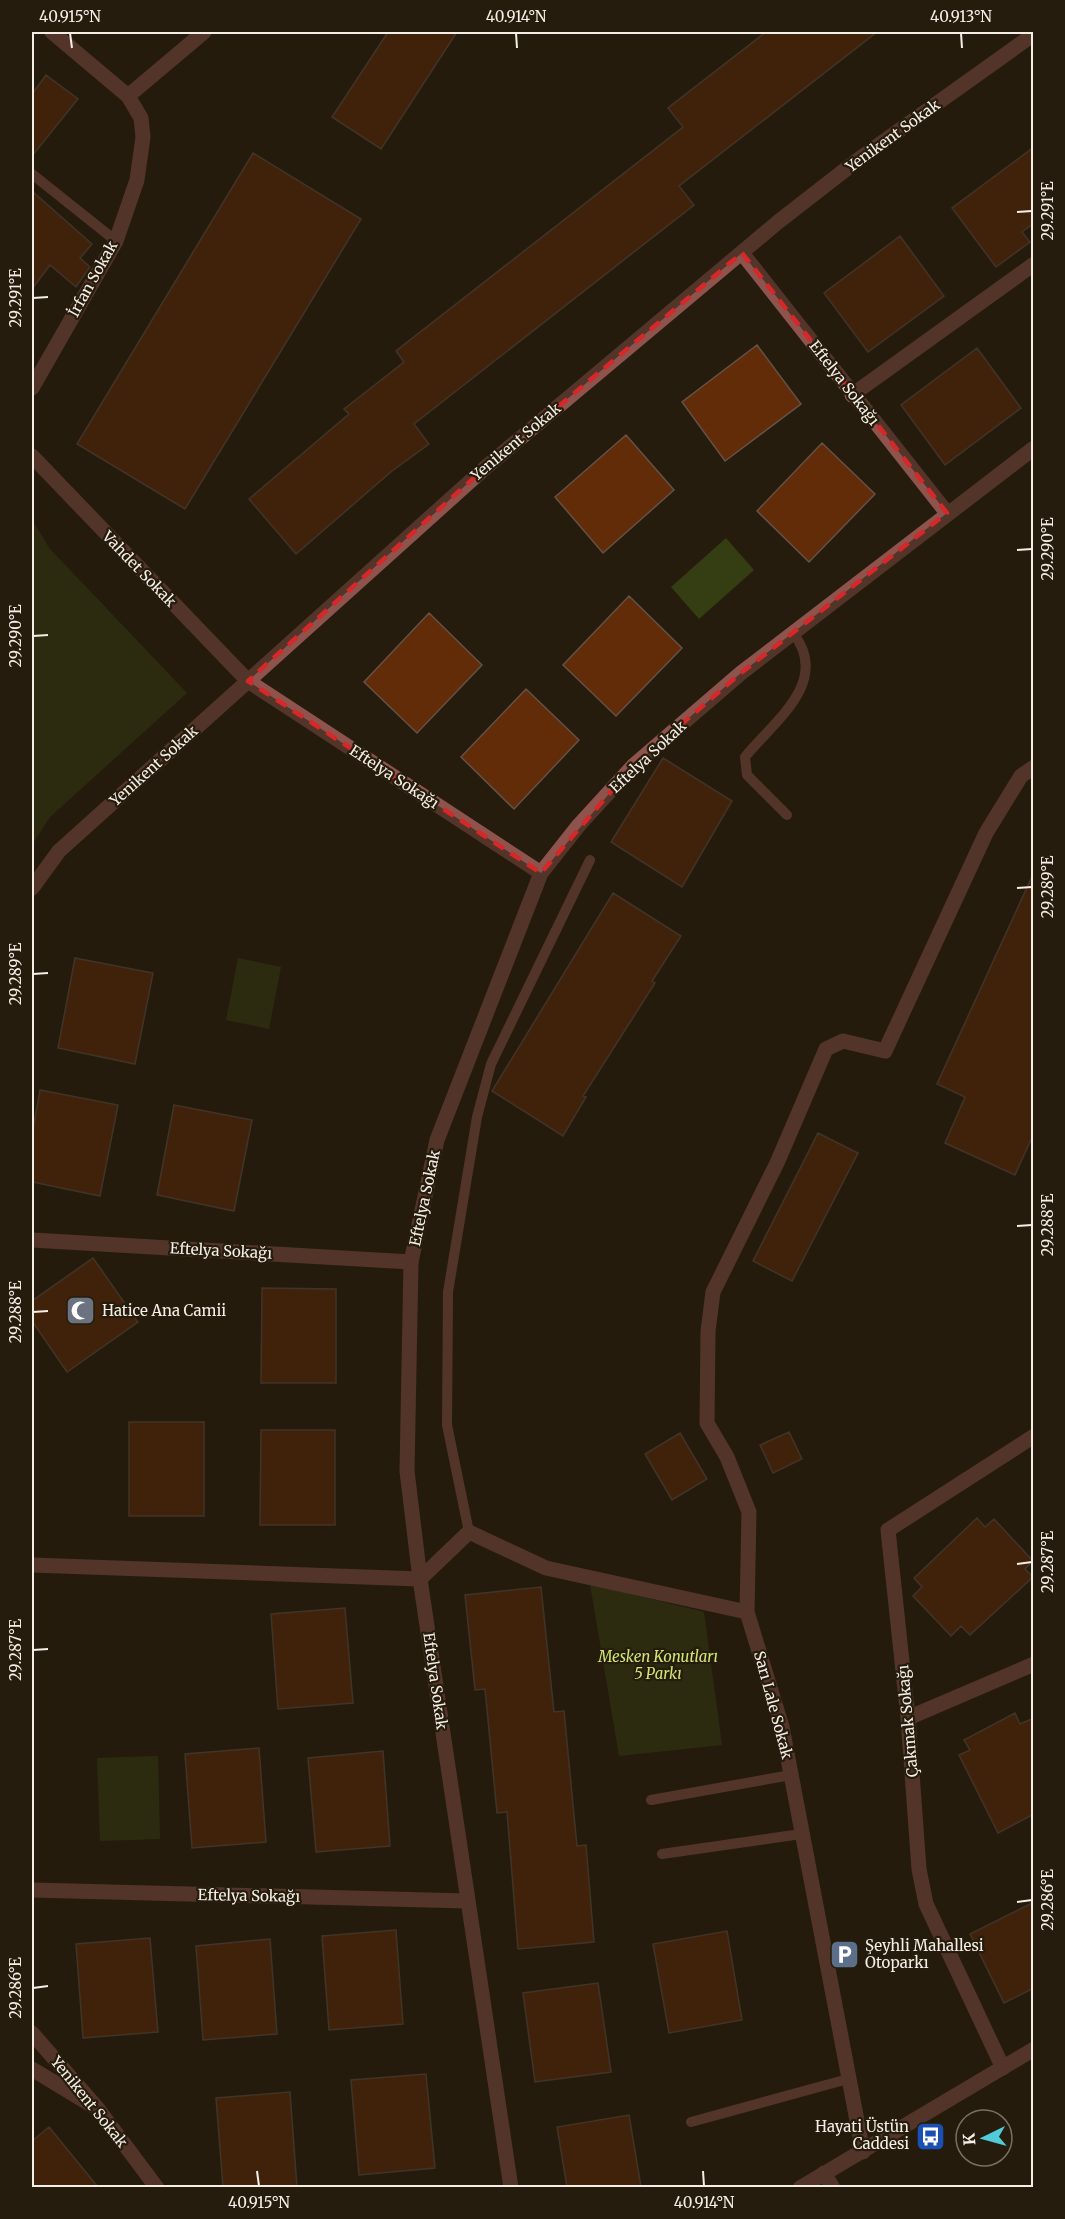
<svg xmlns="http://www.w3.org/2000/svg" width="1065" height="2219" font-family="Merriweather,serif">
	<rect width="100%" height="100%" fill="#251c0d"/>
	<path fill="#353e13" d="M32,520L50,549L187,693L50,817L32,845Z
		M726,538L754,570L699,619L671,587Z
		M238,958L281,967L269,1029L226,1020Z
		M590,1584L704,1612L722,1745L619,1756Z
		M158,1756L160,1839L100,1841L97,1758Z"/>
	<path fill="#632c09" stroke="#645148" stroke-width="1.5" d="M388,32H457L381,149L332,117Z
		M766,32H877L679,186L694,205L414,424L429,444L392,471L296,554L249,499L349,414L344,409L404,362L396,351L683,127L668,108Z
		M46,75L78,99L32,156V94Z
		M1034,147V223L1022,232L1030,242L996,267L952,208Z
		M253,153L361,219L185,509L77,444Z
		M32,191L92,244L80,258L90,267L76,287L50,265L32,289Z
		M900,236L944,296L868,352L824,293Z
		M757,345L801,404L725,461L682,402Z
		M977,348L1021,408L945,465L901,405Z
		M626,435L674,490L603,553L555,497Z
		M822,443L875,494L809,562L757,511Z
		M629,596L682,648L616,716L563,665Z
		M429,613L482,665L417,733L364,682Z
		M526,689L579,740L514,809L461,757Z
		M663,758L732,801L682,887L611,842Z
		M1034,872V1133L1015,1175L945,1143L965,1097L937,1084Z
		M613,893L681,936L652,981L655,983L583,1096L586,1097L563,1136L492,1091Z
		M75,958L153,973L135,1064L58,1048Z
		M40,1090L118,1105L100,1196L32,1182V1135Z
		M174,1105L252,1120L234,1211L157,1195Z
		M818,1133L858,1153L792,1281L753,1261Z
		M93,1258L138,1322L67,1372L32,1321V1301Z
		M262,1288L336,1289V1383H261Z
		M129,1422H204V1516H129Z
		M261,1430H335V1525H260Z
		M789,1432L802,1459L773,1473L760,1445Z
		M680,1433L707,1479L672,1500L645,1454Z
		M977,1518L985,1527L994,1519L1033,1561L1025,1569L1033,1577L970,1635L961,1626L951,1636L913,1596L922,1587L914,1578Z
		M541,1587L554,1712L564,1711L577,1846L586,1845L594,1942L518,1949L507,1812L497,1813L485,1689L475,1690L465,1595Z
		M345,1608L353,1703L278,1709L271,1614Z
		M1015,1713L1020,1724L1034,1718V1814L998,1833L959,1755L970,1750L964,1740Z
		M259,1748L266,1842L192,1848L185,1754Z
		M383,1751L390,1846L316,1852L308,1758Z
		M1034,1902V1988L1004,2003L970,1934Z
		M396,1930L403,2024L329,2030L322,1936Z
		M727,1931L742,2020L669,2033L653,1944Z
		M150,1938L158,2032L83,2038L76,1944Z
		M270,1939L277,2034L203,2040L196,1946Z
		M598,1983L611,2072L535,2082L523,1993Z
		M426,2074L435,2168L359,2175L351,2080Z
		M290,2092L297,2187H223L216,2098Z
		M629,2115L641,2187H567L557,2127Z
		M49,2127L98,2187H32V2141Z"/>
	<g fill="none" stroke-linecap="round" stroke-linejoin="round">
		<path stroke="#8d534c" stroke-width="10" d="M32,174L116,241
			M787,815L747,775L745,757C772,723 832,682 793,633
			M469,1532L447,1425L448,1292L477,1117L491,1064L590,860
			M651,1800L791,1775
			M662,1854L801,1834
			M691,2122L848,2079"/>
		<path stroke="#8d534c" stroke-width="15" d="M128,96L204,32
			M742,253L947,513
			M32,388L116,241L137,180L143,137L141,118L128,96L52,32
			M852,395L1034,264
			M32,456L248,681L541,873
			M32,1240L411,1262
			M32,1565L420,1579L469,1532L546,1568L747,1612L782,1727L863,2152
			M747,1612L749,1512L727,1457L707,1423L708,1331L713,1292L777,1163L826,1049L843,1041L885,1051L986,833L1021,776L1034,767
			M908,1718L1034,1664
			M32,1890L467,1901
			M1003,2068L926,1904L919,1869L908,1718L888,1530L1034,1436
			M32,2069L93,2106"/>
		<path stroke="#8d534c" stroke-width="15" d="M32,888L59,851L486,467L778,222L859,159L1034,34
			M32,2033L98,2109L157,2188
			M824,2173L833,2188
			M511,2188L420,1579L407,1471L411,1262L437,1140L541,873L579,825L633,766L741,673L1034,448
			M800,2188L1034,2049"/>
	</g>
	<path d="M0 0H1065V2219H0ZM742,253L947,513L741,673L633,766L541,873L248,681L486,467Z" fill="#251c0d" fill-opacity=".55" fill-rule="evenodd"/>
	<path fill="none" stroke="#d62828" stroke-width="4.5" stroke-dasharray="12 8" stroke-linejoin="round" d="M742,253L947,513L741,673L633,766L541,873L248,681L486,467Z"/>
	<path fill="none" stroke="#f5eee4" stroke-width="2" d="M70,33L72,48M516,33L517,48M961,33L962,48M1017,212L1032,211M33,298L48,297M1017,550L1032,549M33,636L48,635M1017,888L1032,887M33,974L48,973M1017,1226L1032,1225M33,1312L48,1311M1017,1564L1032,1562M33,1650L48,1649M1017,1902L1032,1900M33,1988L48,1986M257,2171L259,2186M703,2171L704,2186"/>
	<defs>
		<symbol id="mosque-square" viewBox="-11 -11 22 22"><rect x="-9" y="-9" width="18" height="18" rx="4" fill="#6b7280" stroke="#251c0d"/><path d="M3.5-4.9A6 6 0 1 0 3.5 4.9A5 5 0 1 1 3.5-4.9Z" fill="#fff"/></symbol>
		<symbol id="parking-square" viewBox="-11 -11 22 22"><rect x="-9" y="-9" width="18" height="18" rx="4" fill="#5c6f8a" stroke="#251c0d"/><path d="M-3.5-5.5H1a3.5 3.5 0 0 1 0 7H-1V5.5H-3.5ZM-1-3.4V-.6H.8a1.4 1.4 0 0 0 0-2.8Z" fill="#fff"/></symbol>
		<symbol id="bus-square" viewBox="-11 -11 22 22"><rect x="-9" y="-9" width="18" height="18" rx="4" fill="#1a4fb4" stroke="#251c0d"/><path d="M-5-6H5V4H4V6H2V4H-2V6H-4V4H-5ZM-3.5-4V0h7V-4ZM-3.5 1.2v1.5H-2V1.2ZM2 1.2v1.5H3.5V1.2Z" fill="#fff"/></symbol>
	</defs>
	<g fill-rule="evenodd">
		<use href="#mosque-square" x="64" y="1294" width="33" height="33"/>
		<use href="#parking-square" x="828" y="1938" width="33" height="33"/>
		<use href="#bus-square" x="914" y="2120" width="33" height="33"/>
	</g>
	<g text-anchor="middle" stroke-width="4.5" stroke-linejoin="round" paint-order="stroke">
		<g font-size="15" fill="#f5eee4" stroke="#251c0d">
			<text transform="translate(893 136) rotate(-36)" y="5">Yenikent Sokak</text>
			<text transform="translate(93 279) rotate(-61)" y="5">İrfan Sokak</text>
			<text transform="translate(844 383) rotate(52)" y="5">Eftelya Sokağı</text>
			<text transform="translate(516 442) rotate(-40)" y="5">Yenikent Sokak</text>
			<text transform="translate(139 569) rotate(46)" y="5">Vahdet Sokak</text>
			<text transform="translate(648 757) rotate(-43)" y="5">Eftelya Sokak</text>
			<text transform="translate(154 766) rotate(-42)" y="5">Yenikent Sokak</text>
			<text transform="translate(394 777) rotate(33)" y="5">Eftelya Sokağı</text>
			<text transform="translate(425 1198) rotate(-78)" y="5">Eftelya Sokak</text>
			<text transform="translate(221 1251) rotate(3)" y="5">Eftelya Sokağı</text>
			<text transform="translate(435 1681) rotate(82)" y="5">Eftelya Sokak</text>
			<text transform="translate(773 1705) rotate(75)" y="5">Sarı Lale Sokak</text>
			<text transform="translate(908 1721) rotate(-95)" y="5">Çakmak Sokağı</text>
			<text transform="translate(249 1896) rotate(1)" y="5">Eftelya Sokağı</text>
			<text transform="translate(89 2102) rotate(51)" y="5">Yenikent Sokak</text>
		</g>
		<g font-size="15" fill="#f5eee4" stroke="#251c0d" text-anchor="start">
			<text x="102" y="1316">Hatice Ana Camii</text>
			<text x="865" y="1951">Şeyhli Mahallesi<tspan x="865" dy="17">Otoparkı</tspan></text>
			<text x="909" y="2132" text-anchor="end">Hayati Üstün<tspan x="909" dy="17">Caddesi</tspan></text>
		</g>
		<g font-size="15" font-style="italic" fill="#cfe774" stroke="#251c0d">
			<text x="658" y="1662">Mesken Konutları<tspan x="658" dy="17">5 Parkı</tspan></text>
		</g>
	</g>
	<rect width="1065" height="2219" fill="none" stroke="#251c0d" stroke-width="66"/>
	<g transform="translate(984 2138) rotate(265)"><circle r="28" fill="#251c0d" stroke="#787063" stroke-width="1.5"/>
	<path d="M0-4.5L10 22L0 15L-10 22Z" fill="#52cbd8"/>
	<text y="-9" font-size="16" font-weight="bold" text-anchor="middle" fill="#f5eee4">K</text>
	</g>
	<rect x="33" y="33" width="999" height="2153" fill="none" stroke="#f5eee4" stroke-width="2"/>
	<g font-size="15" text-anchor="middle" fill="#f5eee4">
		<text x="70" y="22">40.915°N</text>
		<text x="516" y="22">40.914°N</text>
		<text x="961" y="22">40.913°N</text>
		<text transform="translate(1048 211) rotate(-90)" y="5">29.291°E</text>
		<text transform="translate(16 298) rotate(-90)" y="5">29.291°E</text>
		<text transform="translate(1048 549) rotate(-90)" y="5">29.290°E</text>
		<text transform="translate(16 636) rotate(-90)" y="5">29.290°E</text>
		<text transform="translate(1048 887) rotate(-90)" y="5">29.289°E</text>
		<text transform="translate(16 974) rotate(-90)" y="5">29.289°E</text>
		<text transform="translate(1048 1225) rotate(-90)" y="5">29.288°E</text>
		<text transform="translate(16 1312) rotate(-90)" y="5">29.288°E</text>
		<text transform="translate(1048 1562) rotate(-90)" y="5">29.287°E</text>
		<text transform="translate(16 1650) rotate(-90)" y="5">29.287°E</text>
		<text transform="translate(1048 1900) rotate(-90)" y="5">29.286°E</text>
		<text transform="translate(16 1988) rotate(-90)" y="5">29.286°E</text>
		<text x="259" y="2208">40.915°N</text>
		<text x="704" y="2208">40.914°N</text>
	</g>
</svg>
